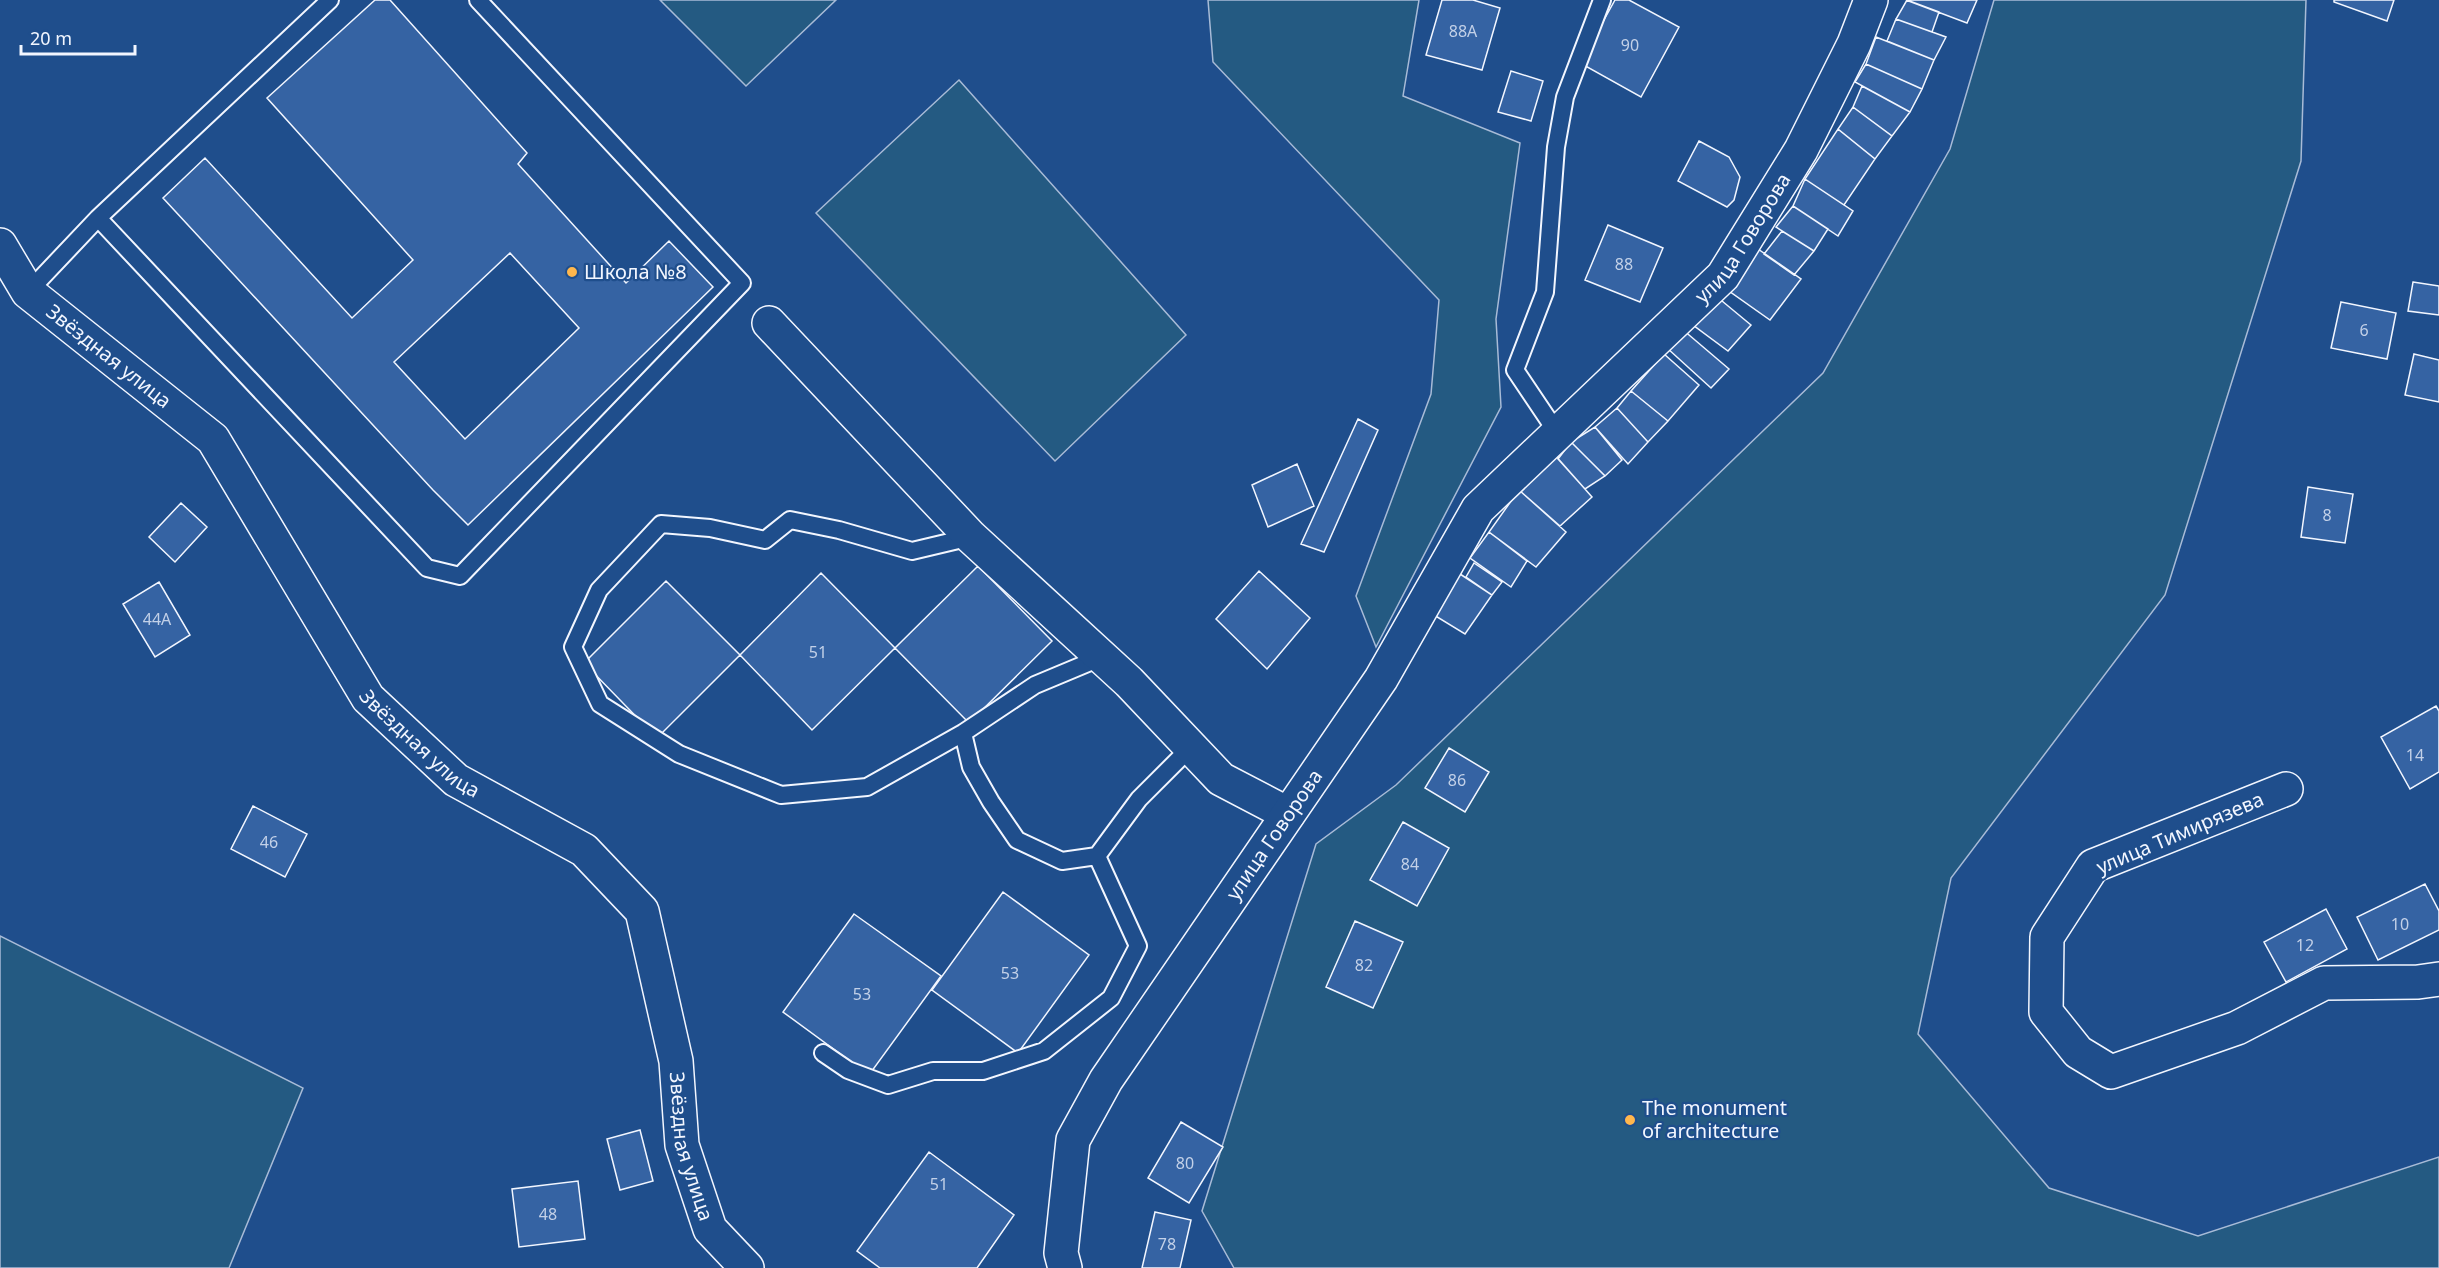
<svg xmlns="http://www.w3.org/2000/svg" width="2439" height="1268" font-family="'Noto Sans',sans-serif">
	<rect width="100%" height="100%" fill="#1f4e8c"/>
	<path fill="#245a82" stroke="#a8bbd7" stroke-width="1.5" d="M660,0H836L746,86Z
		M1208,0H1419L1403,96L1520,143L1496,319L1501,407L1376,647L1356,596L1431,394L1439,300L1213,62Z
		M1994,0H2306L2301,161L2165,595L1951,878L1918,1034L2049,1188L2198,1236L2439,1157V1268H1234L1202,1211L1316,844L1396,785L1823,373L1950,149Z
		M959,80L1186,335L1055,461L816,213Z
		M0,936L303,1088L229,1268H0Z"/>
	<path fill="#3563a3" stroke="#f2f6ff" stroke-width="1.5" fill-rule="evenodd" d="M375,0H390L527,153L518,164L626,283L669,241L713,287L468,525L433,490L163,198L205,158L352,318L413,260L267,98ZM510,253L579,328L465,439L394,362Z
		M1442,0H1473L1500,8L1482,70L1426,55Z
		M1615,0H1629L1679,27L1641,97L1580,63Z
		M1906,0H1977L1967,23Z
		M1907,0L1939,12L1932,32L1896,19Z
		M2334,0H2394L2387,21L2334,2Z
		M1896,19L1946,37L1934,60L1887,41Z
		M1876,37L1934,60L1922,89L1866,64Z
		M1866,64L1922,89L1910,112L1855,82Z
		M1511,71L1543,81L1531,121L1498,112Z
		M1862,86L1910,112L1892,136L1853,107Z
		M1853,107L1892,136L1875,159L1838,129Z
		M1838,129L1875,159L1844,205L1805,179Z
		M1699,141L1729,157L1740,177L1734,200L1727,207L1678,181Z
		M1805,179L1853,211L1838,236L1793,206Z
		M1793,206L1828,229L1814,251L1776,227Z
		M1608,225L1663,248L1640,302L1585,280Z
		M1782,231L1814,251L1794,275L1764,254Z
		M1758,249L1801,279L1770,320L1729,291Z
		M2413,282L2439,286V315L2408,311Z
		M1716,296L1751,325L1728,351L1693,325Z
		M2341,302L2396,313L2387,359L2331,348Z
		M1682,329L1729,369L1711,388L1667,348Z
		M1664,354L1699,385L1668,421L1631,391Z
		M2414,354L2439,360V402L2405,395Z
		M1631,391L1668,421L1648,442L1617,408Z
		M1617,408L1648,442L1628,464L1595,427Z
		M1358,419L1378,430L1324,552L1301,544Z
		M1595,427L1622,460L1605,476L1571,442Z
		M1571,442L1605,476L1585,489L1558,459Z
		M1554,454L1592,497L1560,526L1519,490Z
		M1297,464L1314,506L1268,527L1252,485Z
		M2308,487L2353,494L2345,543L2301,537Z
		M1519,490L1566,532L1536,567L1489,532Z
		M181,503L207,527L175,562L149,537Z
		M1489,532L1527,561L1511,587L1470,558Z
		M1474,563L1502,582L1492,595L1466,577Z
		M978,566L1052,641L969,723L895,648Z
		M1259,571L1310,618L1267,669L1216,619Z
		M1457,572L1492,595L1465,634L1429,612Z
		M821,573L895,648L812,730L740,655Z
		M666,581L740,655L657,738L584,663Z
		M159,582L190,635L155,657L123,604Z
		M2436,706L2439,711V772L2410,789L2381,737Z
		M1449,748L1489,772L1465,812L1425,788Z
		M253,806L307,834L285,877L231,849Z
		M1403,822L1449,848L1417,906L1370,880Z
		M2425,884L2439,911V930L2378,960L2357,917Z
		M1003,892L1089,955L1018,1053L932,990Z
		M2326,909L2347,949L2286,982L2264,942Z
		M854,914L941,976L869,1075L783,1012Z
		M1355,921L1403,942L1373,1008L1326,987Z
		M1181,1122L1223,1147L1189,1203L1148,1178Z
		M640,1130L653,1181L620,1190L607,1139Z
		M929,1152L1014,1215L977,1268H880L857,1251Z
		M578,1181L585,1239L519,1247L512,1189Z
		M1155,1212L1191,1220L1180,1268H1142Z"/>
	<g fill="none" stroke-linecap="round" stroke-linejoin="round">
		<defs>
			<path id="service" d="M98,218L427,568L460,576L742,283L478,0
				M28,292L98,218L330,0
				M1558,434L1515,370L1545,292L1556,147L1565,97L1602,0
				M971,537L912,551L839,530L790,520L765,540L710,528L661,524L599,590L573,647L600,704L679,754L781,795L867,787L963,733L1035,685L1102,657
				M963,733L971,767L991,802L1017,840L1062,861L1097,856L1139,799L1191,747
				M823,1053L848,1070L888,1085L933,1071H983L1044,1051L1111,998L1138,946L1097,856"/>
			<g id="minor">
				<path id="s1" d="M0,245L28,292L213,439L368,698L456,780L584,850L642,911L676,1061L682,1145L710,1229L747,1268"/>
				<path d="M769,323L971,537L1129,682L1221,779L1288,814"/>
				<path d="M2286,789L2093,866L2047,937L2046,1012L2078,1052L2111,1072L2237,1028L2324,983L2418,982L2439,979"/>
				<path id="s2" d="M1065,1268L1061,1253L1073,1140L1106,1080L1381,679L1478,509L1723,276L1801,150L1854,44L1871,0"/>
			</g>
		</defs>
		<use href="#service" stroke="#f2f6ff" stroke-width="20"/>
		<use href="#minor" stroke="#f2f6ff" stroke-width="36"/>
		<use href="#service" stroke="#1f4e8c" stroke-width="16"/>
		<use href="#minor" stroke="#1f4e8c" stroke-width="33"/>
	</g>
	<g fill="#ffb74d" stroke="#1f4e8c" stroke-width="2">
		<circle cx="572" cy="272" r="6"/>
		<circle cx="1630" cy="1120" r="6"/>
	</g>
	<g text-anchor="middle" stroke-width="4.5" stroke-linejoin="round" paint-order="stroke">
		<g font-size="16" fill="#c3d1e8">
			<text x="1463" y="37">88А</text>
			<text x="1630" y="51">90</text>
			<text x="1624" y="270">88</text>
			<text x="2364" y="336">6</text>
			<text x="2327" y="521">8</text>
			<text x="157" y="625">44А</text>
			<text x="818" y="658">51</text>
			<text x="2415" y="761">14</text>
			<text x="1457" y="786">86</text>
			<text x="269" y="848">46</text>
			<text x="1410" y="870">84</text>
			<text x="2400" y="930">10</text>
			<text x="2305" y="951">12</text>
			<text x="1364" y="971">82</text>
			<text x="1010" y="979">53</text>
			<text x="862" y="1000">53</text>
			<text x="1185" y="1169">80</text>
			<text x="939" y="1190">51</text>
			<text x="548" y="1220">48</text>
			<text x="1167" y="1250">78</text>
		</g>
		<g font-size="20" fill="#f2f6ff" stroke="#1f4e8c">
			<text dy="7" stroke="none"><textPath href="#s2" startOffset="1260">улица Говорова</textPath></text>
			<text dy="7" stroke="none"><textPath href="#s1" startOffset="158">Звёздная улица</textPath></text>
			<text dy="7" stroke="none"><textPath href="#s1" startOffset="662">Звёздная улица</textPath></text>
			<text transform="translate(2180 833) rotate(-23)" y="7">улица Тимирязева</text>
			<text dy="7" stroke="none"><textPath href="#s2" startOffset="495">улица Говорова</textPath></text>
			<text dy="7" stroke="none"><textPath href="#s1" startOffset="1184">Звёздная улица</textPath></text>
		</g>
		<g font-size="20" fill="#f2f6ff" stroke="#1f4e8c" text-anchor="start">
			<text x="584" y="279">Школа №8</text>
			<text x="1642" y="1115">The monument<tspan x="1642" dy="23">of architecture</tspan></text>
		</g>
	</g>
	<path d="M21 45v9h114v-9" fill="none" stroke="#f2f6ff" stroke-width="3"/>
	<text x="30" y="45" font-size="18" fill="#f2f6ff" stroke="#1f4e8c" stroke-width="4.5" paint-order="stroke">20 m</text>
</svg>
